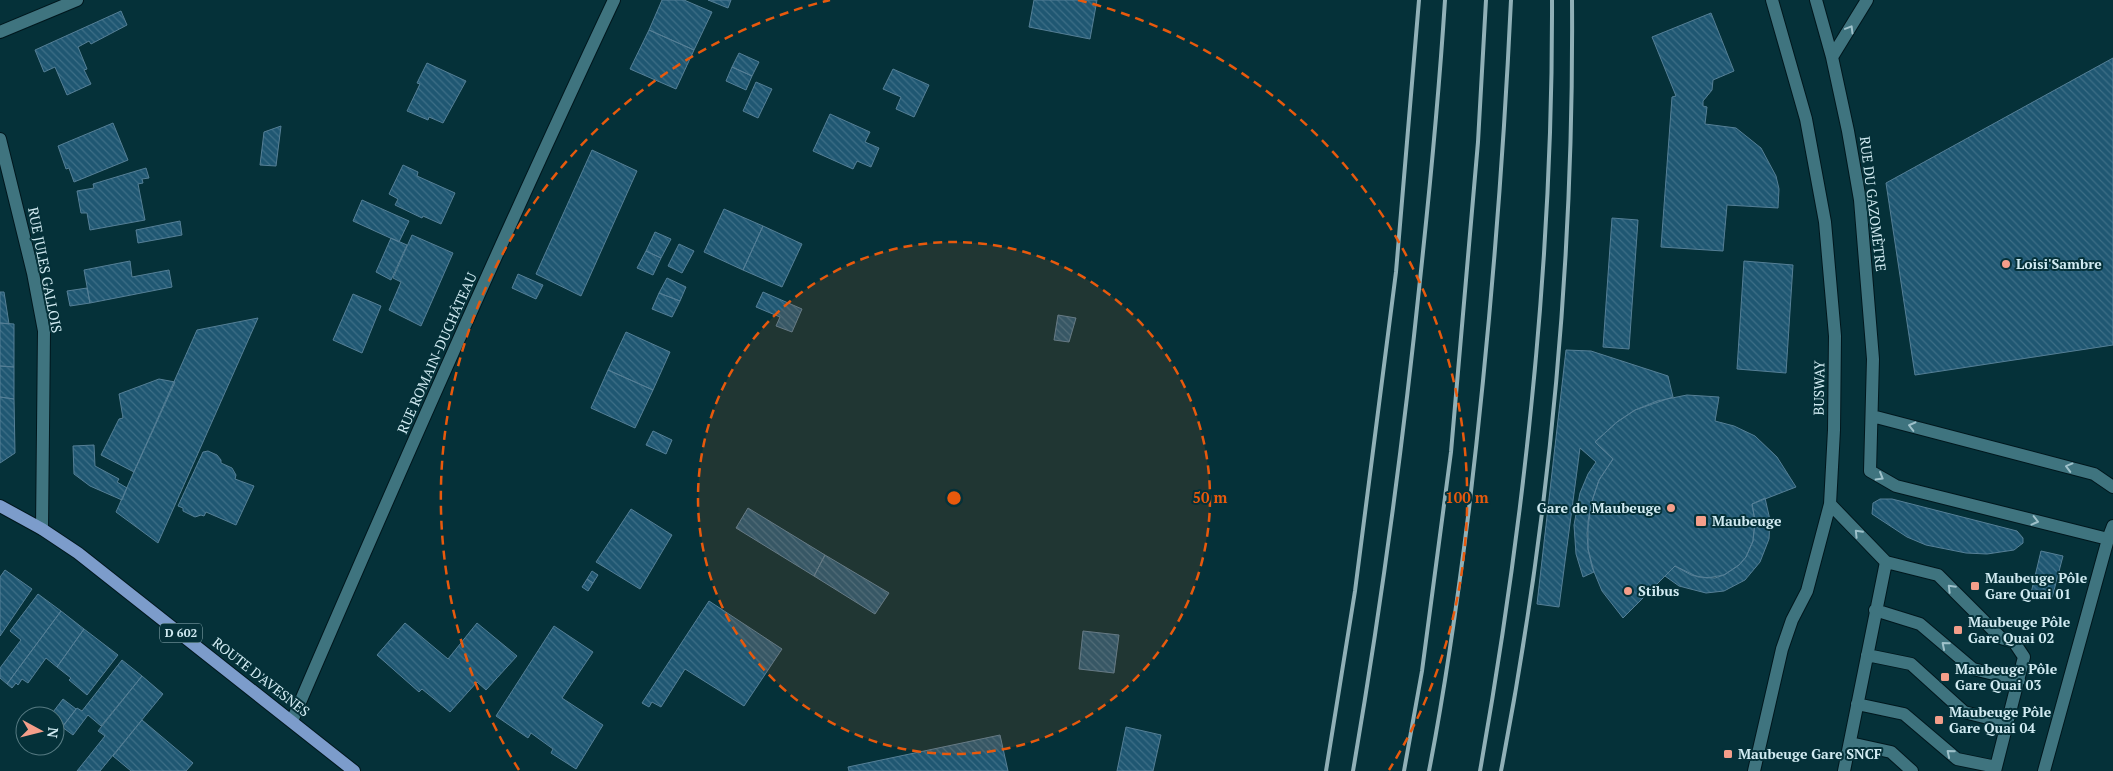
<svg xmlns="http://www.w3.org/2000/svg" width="2113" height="771" font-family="'PT Serif',serif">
	<defs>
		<pattern id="building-back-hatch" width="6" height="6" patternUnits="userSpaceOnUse" patternTransform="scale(1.25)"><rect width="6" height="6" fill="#1f5772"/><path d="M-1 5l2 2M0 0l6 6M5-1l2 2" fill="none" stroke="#3e6f87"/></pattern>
	</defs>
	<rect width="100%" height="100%" fill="#053139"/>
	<path fill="url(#building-back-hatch)" stroke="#557f96" d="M662,0H684L712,12L694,50L649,30Z
		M708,0H731L728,8Z
		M1034,0H1097L1090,39L1029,27Z
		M121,11L127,25L91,44L89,41L78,47L87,69L84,70L91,84L67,95L55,67L44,72L35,50Z
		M1711,13L1734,71L1713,80L1712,90L1703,101V106L1707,107L1705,124L1736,128L1761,148L1776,176L1779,189L1778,208L1727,205L1723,251L1661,247L1672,97L1676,96L1652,37Z
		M649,30L694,50L676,89L630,69Z
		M739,53L759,62L752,76L732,67Z
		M2113,58V345L1915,375L1886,183Z
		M427,63L466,81L443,123L429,117L428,120L407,111L420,84L417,83Z
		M732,67L752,76L746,90L726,81Z
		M893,69L929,85L914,117L896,109L901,97L883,89Z
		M756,82L772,89L758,118L743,111Z
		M830,114L870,132L865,142L879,148L871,167L857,161L853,169L813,151Z
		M113,123L128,160L74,182L69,168L66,169L58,146Z
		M281,126L276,166L260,165L264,132Z
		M592,150L637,171L581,296L536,274Z
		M403,165L418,172L417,176L455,193L441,224L423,216L422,218L395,205L398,199L389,194Z
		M146,168L149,178L142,179L143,183L138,184L145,220L90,230L87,213H81L77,191L94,188L93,184Z
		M362,200L409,221L399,242L353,221Z
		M724,209L763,226L743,270L704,252Z
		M1612,218L1638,220L1629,349L1603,347Z
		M180,221L182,235L138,243L136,230Z
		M763,226L802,244L782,287L743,270Z
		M655,232L671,239L661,258L646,251Z
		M412,235L453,253L421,326L389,310L401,282L393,278Z
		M391,238L407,245L391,280L376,272Z
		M679,244L694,251L682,273L668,266Z
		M646,251L661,258L653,275L637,268Z
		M130,261L132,277L169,270L172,287L90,303L84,270Z
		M1744,261L1793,265L1786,373L1737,369Z
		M518,274L543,285L536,299L512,288Z
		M667,278L686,287L680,301L659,293Z
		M87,288L90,303L70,306L67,291Z
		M0,292H4L9,324L0,323Z
		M763,292L802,309L792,332L776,326L780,317L756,307Z
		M659,293L680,301L672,317L652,309Z
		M353,294L381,306L362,353L333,340Z
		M1058,315L1076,318L1069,342L1054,340Z
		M258,318L199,451L158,543L116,512L197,330Z
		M0,323L14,324V367L0,366Z
		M626,332L670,352L653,390L608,370Z
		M1566,350L1591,351L1668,376L1673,397L1635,410L1617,422L1595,442L1613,459L1599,480L1592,501L1587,533L1588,549L1594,572L1583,577L1576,554L1574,525L1580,493L1588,474L1596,462L1580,448L1559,607L1537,604Z
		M0,366L14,367V399L0,397Z
		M608,370L653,390L635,428L591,408Z
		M159,379L175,382L134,472L101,455L119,419L123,418L119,394Z
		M1687,395L1719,397L1715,421L1734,426L1755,436L1777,457L1796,487L1752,504L1755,521L1753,541L1746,557L1739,565L1724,575L1707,578L1691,575L1675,566L1623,618L1602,591L1592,567L1588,549V521L1592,501L1599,480L1613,459L1595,442L1617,422L1635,410L1657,401Z
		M0,397L14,399L15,453L0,463Z
		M653,431L672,440L666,454L646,445Z
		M94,445L95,466L119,479L117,482L127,488L122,500L90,486L74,474L73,446Z
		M208,451L217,455L221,460V463L232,468L236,475L235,479L254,486L236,525L206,512L204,516L201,515L195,517L183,511V508L178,506L203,452Z
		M1765,498L1770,520L1769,539L1760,562L1745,580L1724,591L1706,593L1679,586L1665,576L1675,566L1698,577L1715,578L1724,575L1739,565L1746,557L1753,541L1755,521L1752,504Z
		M1880,499H1892L2017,531L2023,538V543L2014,550L1987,554L1966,553L1926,545L1907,537L1872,514L1873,503Z
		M748,508L825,555L814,576L736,528Z
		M631,509L672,535L640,589L596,562Z
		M2041,551L2063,556L2052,598L2031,593Z
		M825,555L889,593L875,614L814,576Z
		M5,570L32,589L0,636V577Z
		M592,571L598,575L593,583L587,579Z
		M587,579L593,583L588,591L582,587Z
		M38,594L61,611L7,684L0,678V668L21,640L10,631Z
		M709,601L782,649L744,706L685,669L661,707L652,702L649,707L642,703Z
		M61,611L84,629L57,667L46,658L28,683L22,679L18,685L16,683L12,688L7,684Z
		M405,623L448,659L477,623L517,656L486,690L477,682L450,712L422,689L419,692L377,655Z
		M554,626L593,652L562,698L603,725L576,769L551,753L553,749L531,733L528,738L496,716Z
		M84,629L118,655L87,695L69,680L71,678L57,667Z
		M1083,631L1119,635L1114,673L1079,669Z
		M122,660L142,676L101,726L88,715L73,735L62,727L77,708L82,711Z
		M142,676L163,694L100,771H77L105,736L98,731Z
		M63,699L76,709L55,737V716H50Z
		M142,720L193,763L186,771H131L113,756Z
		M1126,727L1161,735L1153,771H1117Z
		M1000,735L1008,771H849L848,767Z"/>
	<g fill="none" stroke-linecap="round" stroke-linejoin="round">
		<defs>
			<path id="minor" d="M1816,0L1832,57L1848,131L1860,200L1873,359L1870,471L1896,486L2108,539
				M0,32L77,0
				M1832,57L1867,0
				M0,139L33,273L44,331L42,529
				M1872,416L2094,474L2113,487
				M1830,504L1886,562L1938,575L2001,638L2014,642L2024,657L1995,771
				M1875,610L1920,624L1973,669L2019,680
				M1867,655L1911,664L1964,712L2008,723
				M1857,704L1904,714L1957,759L1996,767
				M292,721C396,479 502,238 614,0
				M1850,743L1891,752L1912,771
				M1754,771L1782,649L1792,620L1807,591L1830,504L1834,430L1835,336L1825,222L1806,119L1772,0
				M1844,771L1886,562
				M2044,771L2108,539L2113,526"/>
			<path id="major" d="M0,506L42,529L78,553L354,771"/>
		</defs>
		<use href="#minor" stroke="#00171d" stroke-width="14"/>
		<use href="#major" stroke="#00171d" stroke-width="14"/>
		<use href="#minor" stroke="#3f747f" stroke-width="12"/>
		<use href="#major" stroke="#7c9ccb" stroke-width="12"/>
		<path stroke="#90b0b7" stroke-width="4" d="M1326,771L1355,591L1396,272L1419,0
			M1353,771C1381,608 1403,444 1420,280C1430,187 1439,93 1445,0
			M1404,771L1422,671L1451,452L1478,142L1486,0
			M1429,771C1446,684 1458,597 1469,509C1489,340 1503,170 1511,0
			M1480,771C1525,517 1553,258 1552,0
			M1501,771C1550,517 1574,259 1572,0"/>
	</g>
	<defs><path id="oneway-chevron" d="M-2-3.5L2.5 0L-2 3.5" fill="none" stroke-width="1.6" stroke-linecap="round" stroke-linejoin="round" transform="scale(1.25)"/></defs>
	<g stroke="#9ec1ca">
		<use href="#oneway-chevron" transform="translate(1850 29) rotate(-59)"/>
		<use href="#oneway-chevron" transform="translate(1912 426) rotate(-166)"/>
		<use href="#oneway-chevron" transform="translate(2069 467) rotate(-165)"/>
		<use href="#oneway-chevron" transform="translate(1880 477) rotate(30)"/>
		<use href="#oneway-chevron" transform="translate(2035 521) rotate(14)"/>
		<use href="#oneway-chevron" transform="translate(1858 533) rotate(-134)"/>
		<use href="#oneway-chevron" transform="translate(1951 588) rotate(-135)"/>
		<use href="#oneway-chevron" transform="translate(1945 645) rotate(-140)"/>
		<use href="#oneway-chevron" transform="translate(1950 753) rotate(-140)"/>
	</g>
	<circle cx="954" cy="498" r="256" fill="#e8590c" fill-opacity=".12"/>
	<g fill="none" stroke="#e8590c" stroke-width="2.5" stroke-dasharray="9 6">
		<circle cx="954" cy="498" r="256"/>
		<path d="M519 770A513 513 0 0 1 830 0M1078 0A513 513 0 0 1 1389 770"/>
	</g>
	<g fill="#f49e8a" stroke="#053139" stroke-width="2">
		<circle cx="2006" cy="264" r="5"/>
		<circle cx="1671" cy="508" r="5"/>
		<rect x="1695" y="515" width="12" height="12" rx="2.5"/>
		<rect x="1970" y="581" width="10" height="10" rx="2.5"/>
		<circle cx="1628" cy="591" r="5"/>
		<rect x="1953" y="625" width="10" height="10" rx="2.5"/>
		<rect x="1940" y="672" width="10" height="10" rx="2.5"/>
		<rect x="1934" y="715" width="10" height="10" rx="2.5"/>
		<rect x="1723" y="749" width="10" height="10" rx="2.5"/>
	</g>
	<g text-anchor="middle" stroke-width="4" stroke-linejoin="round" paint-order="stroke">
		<rect fill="#053139" stroke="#94b3ba" stroke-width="1" x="160" y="623.5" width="42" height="19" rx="4"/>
		<g font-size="12" font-weight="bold" fill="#d1ebf2">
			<text x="181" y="637">D 602</text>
		</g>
		<g font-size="14" fill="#d1ebf2" stroke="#053139">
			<text transform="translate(1873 204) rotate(83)" y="5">RUE DU GAZOMÈTRE</text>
			<text transform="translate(45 270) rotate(79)" y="5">RUE JULES GALLOIS</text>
			<text transform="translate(437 353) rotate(-66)" y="5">RUE ROMAIN-DUCHÂTEAU</text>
			<text transform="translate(1819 388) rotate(-89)" y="5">BUSWAY</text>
			<text transform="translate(261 677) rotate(38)" y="5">ROUTE D'AVESNES</text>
		</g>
		<g font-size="14" font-weight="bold" fill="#d1ebf2" stroke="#053139" text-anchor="start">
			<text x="2016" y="269">Loisi'Sambre</text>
			<text x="1661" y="513" text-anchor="end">Gare de Maubeuge</text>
			<text x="1712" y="526">Maubeuge</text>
			<text x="1985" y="583">Maubeuge Pôle<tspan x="1985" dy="16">Gare Quai 01</tspan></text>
			<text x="1638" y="596">Stibus</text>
			<text x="1968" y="627">Maubeuge Pôle<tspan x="1968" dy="16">Gare Quai 02</tspan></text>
			<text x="1955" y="674">Maubeuge Pôle<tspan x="1955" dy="16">Gare Quai 03</tspan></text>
			<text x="1949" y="717">Maubeuge Pôle<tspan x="1949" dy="16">Gare Quai 04</tspan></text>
			<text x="1738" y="759">Maubeuge Gare SNCF</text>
		</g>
	</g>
	<circle cx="954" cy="498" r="8" fill="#e8590c" stroke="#053139" stroke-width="2.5"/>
	<g font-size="15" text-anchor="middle" font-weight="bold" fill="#e8590c" stroke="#053139" stroke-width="4" stroke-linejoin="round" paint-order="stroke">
		<text x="1210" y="503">50 m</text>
		<text x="1467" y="503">100 m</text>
	</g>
	<g transform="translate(40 731) rotate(97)"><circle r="24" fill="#053139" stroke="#577b83"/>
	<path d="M0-4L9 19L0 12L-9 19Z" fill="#f49e8a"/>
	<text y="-8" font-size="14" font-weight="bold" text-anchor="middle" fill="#d1ebf2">N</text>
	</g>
</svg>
